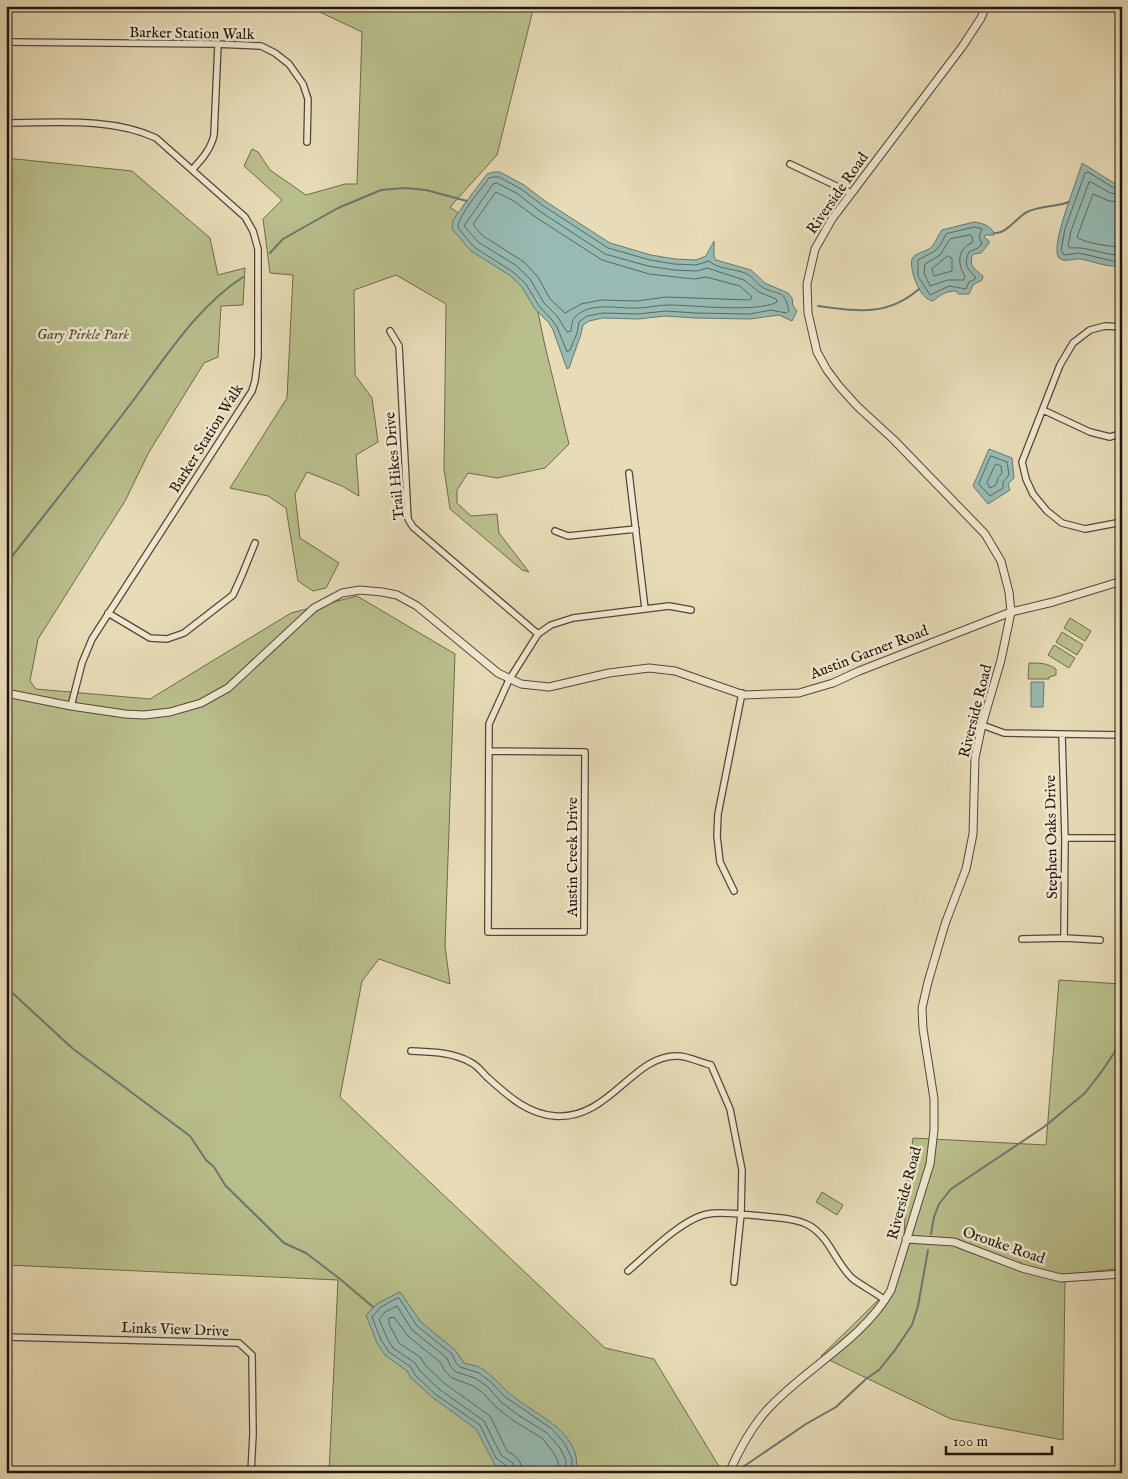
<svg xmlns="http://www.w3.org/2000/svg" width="1128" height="1479" font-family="'IM FELL English',serif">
	<rect width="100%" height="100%" fill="#e7dcb7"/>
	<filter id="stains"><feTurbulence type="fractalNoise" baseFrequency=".004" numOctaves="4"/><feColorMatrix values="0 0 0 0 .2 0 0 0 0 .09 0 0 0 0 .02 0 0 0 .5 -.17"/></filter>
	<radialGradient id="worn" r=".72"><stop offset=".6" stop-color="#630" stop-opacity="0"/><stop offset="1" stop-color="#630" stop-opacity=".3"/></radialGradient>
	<path fill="#b9bf8c" stroke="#6e6a4c" d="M307,6H534L497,155L450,207L528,265L545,346L569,444L545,468L497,478L468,473L457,490V503L471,516L497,514L499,533L529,572L522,570L450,509L444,469L446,304L396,275L354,290L355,375L372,398L378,442L356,455L359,496L342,486L307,472L295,494L300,538L339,563L326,588L313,591L298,581L286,508L268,496L230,488L287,398L293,275L270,273L263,219L282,200L244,166L252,149L258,152L270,170L306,195L345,184H357L362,32Z
		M6,158L132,171L210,238L218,275L245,268L243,305L221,306L218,357L204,363L149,452L125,501L38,639L30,681L36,689L150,699L291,613L357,596L455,654L445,946L450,984L379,959L362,981L340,1097L605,1348L654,1359L723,1473H329L338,1280L6,1265Z
		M1070,618L1091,631L1085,641L1064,628Z
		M1062,632L1083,645L1077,655L1056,642Z
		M1054,645L1075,658L1069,668L1048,655Z
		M1029,663C1039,663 1048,663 1056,669V675L1049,677V679H1028Z
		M1059,980L1122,984V1268L1065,1275L1063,1440L951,1419L821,1356L860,1318L890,1288L904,1237L907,1179L913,1138L1046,1145Z
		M822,1192L843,1205L837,1215L816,1202Z"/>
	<path fill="#97bab3" stroke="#687871" d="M1082,163L1114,183L1122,184V265C1111,269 1092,261 1081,259C1074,258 1064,263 1059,258C1049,247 1078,179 1082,163Z
		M493,172H500L524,185L545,201L610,243L651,255L675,259L696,260L706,256L714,241V257L716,260L751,270L765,283L788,293L792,298L793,306L797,311L792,321L779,315L750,319L695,318L665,316L638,319L603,318L589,321L583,325L581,334L569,368L567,369L553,330L549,323L535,309L522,287L511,276L471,251L452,229L453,220L466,202L487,174Z
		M974,222C982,223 991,226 994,233V235H985L984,237L989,241V243L981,253L973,254C968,266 975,269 983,276L982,280L973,285L969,294H958L956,291C946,291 940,295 933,301C920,300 909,270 912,259C915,253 924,252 929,249C936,244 937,236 942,230Z
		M989,449L1012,458L1014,478L1008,484L1010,490L988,504L973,486Z
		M1031,682H1044L1043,707H1031Z
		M400,1292L421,1322L455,1350L464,1363C469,1365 474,1365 479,1367C493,1374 501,1388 514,1397C539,1417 583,1433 576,1473H511L495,1465L476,1429L432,1397L411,1378L407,1371L385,1355L377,1343L366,1315L378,1303Z"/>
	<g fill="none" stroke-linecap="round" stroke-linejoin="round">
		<path stroke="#5c6860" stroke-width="1" d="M494,177H499L521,189L542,205L608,248L650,260L674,264L696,265L709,261C719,270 735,268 747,274C752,276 756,283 762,287C779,297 784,287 789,311L786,313L771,310L750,314L695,313L666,311L638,314L603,313L587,316L579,322L577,333L570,350L567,352L557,327L552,320L539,306L526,284L513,272L474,247L458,228C458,215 481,190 489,178Z
			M497,183L518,194L538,210L605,254L648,266L674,270L697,271L707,268L744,280L759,292L776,299L777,302C756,313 694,305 668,305C658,305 648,308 637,308C618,309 590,301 575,317C571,321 572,326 571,331L567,332L557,316L544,303L530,279L517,266L478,242L464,226L493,184Z
			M1122,189L1112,187L1088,172L1085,173L1065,229L1061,250L1064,255L1079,253L1113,261H1122
			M498,193L514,201L534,216L602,260L649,274L694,279L706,277L740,286L751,296L752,298L749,300L666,297L637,301L601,300L581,304L565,313L550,299L538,277L524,262L483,236L474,226V223L495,193Z
			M1122,195L1110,193L1091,182H1089L1071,231L1068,245L1070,248C1088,246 1104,256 1122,255
			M1122,202L1109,201L1093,194L1077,237C1083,243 1113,247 1122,247
			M975,227L982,229L979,237L982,244L978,248L969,252C964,262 966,269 975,276V279L969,282L966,289L949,286L930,295L918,276V260L935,251L941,244L946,234Z
			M970,235L972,236L973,242C957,250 957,262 965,277L963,280H948L930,286L924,273L925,264L940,255L950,239Z
			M948,256L952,258V271L934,276L932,269Z
			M991,456L1007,462L1009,475L1003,482V488L990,496L979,484Z
			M996,464L1001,466L1002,473L998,478L996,485L990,488L987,483Z
			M509,1473L508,1467L496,1458L480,1425L435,1394L415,1375L411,1367L389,1352L381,1340L372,1317L381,1307L397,1298H399L417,1326L452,1354L456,1363L460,1367L479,1373L492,1383L504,1396L552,1429L565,1444L572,1459L571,1473
			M515,1473L513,1463L501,1455L484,1421L439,1389L420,1371L415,1363L393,1348L387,1338L379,1319L385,1312L397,1306L412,1330L447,1358L451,1367L456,1372L475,1378L488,1387L500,1401L518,1415L547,1433L560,1448L566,1460L565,1473
			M523,1473L520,1462L515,1456L507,1451L490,1416L444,1383L426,1366L420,1357L399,1343L389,1324V1318L394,1317L408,1336L440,1362L445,1371L452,1378L471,1385L482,1392L496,1407L514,1421L542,1438L553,1452L558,1461V1473"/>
		<path stroke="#687871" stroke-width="2" d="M994,233C1006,235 1017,217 1027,212C1039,206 1056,207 1069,202
			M270,253L283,239L338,208L381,190L405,188L426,190L467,201
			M818,306C857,311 887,317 919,289
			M6,564C49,509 93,454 135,398C167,355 198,306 243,277
			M6,987L72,1048L190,1136L206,1160L214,1167L225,1185L284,1243L306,1253L340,1279L373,1307
			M931,1234L934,1217L939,1204L951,1189L1044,1127L1085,1093L1102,1071L1122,1041
			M737,1471L806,1424L836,1407L866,1379L879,1370L895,1350L912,1325L918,1306L928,1250
			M697,1473H698"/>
		<defs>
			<path id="minor" d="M6,42L215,44L261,46L275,53L289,64L303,84L308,99L307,142
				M6,123C55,123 111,117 156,138L245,217L253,231L258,249V356L255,381L252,391L92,639L82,663L71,706
				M790,164L851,193
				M192,170C202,159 211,149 214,135L218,44
				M1122,327L1105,326L1090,330L1073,343L1060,365L1022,462L1026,479L1033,494L1047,511L1062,523L1085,529L1122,522
				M390,331L399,346L408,519L413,527L538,634
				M1043,410L1090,432L1110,437L1122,433
				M629,473L645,609
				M555,531L568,536L636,529
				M108,613L150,638L167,639L184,633L233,595L242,575L255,543
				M982,725L1004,733L1122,735
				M1062,735L1065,838L1064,938
				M489,751L585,752L584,932H488L489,724L509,680L538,634L551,625L573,618L669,606L691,610
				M1065,838H1122
				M734,891L720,862L717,836L718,814L742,693
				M1022,939L1064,938L1100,940
				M411,1051C431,1052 452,1052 470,1062C477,1065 482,1072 487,1077C507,1095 527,1114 555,1116C610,1120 633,1054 678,1056C687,1056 702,1063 711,1065L730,1109L742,1170L741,1214L734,1282
				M628,1271C648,1254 683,1218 708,1214C723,1211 746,1215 761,1216C777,1218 796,1218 810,1226C830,1238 836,1264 853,1279C861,1285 876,1293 885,1300
				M6,1337L239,1343L252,1355L253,1434L251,1473"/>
			<path id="tertiary" d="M6,693L71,706L125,714L144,715L170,712L201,703L228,688L314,608L342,593L360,590L382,592L397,595L417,606L498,673L521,684L549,687L609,673L649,668L675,671L744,695L799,693L833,683L859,671L1011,612L1053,602L1122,581
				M906,1239L954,1242L1022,1268L1061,1278L1122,1274
				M729,1473C739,1450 750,1429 767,1410C805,1368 862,1341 891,1290L930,1164L934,1130V1099L923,1029L922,1008L928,982L945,924L966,869L973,834L975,758L982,725L1001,660L1011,612L1009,592L1001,561L985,534L894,440L857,406L839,386L827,370L817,352L808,313L807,284L815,249L832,219L962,47L981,18L986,6"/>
		</defs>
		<use href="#minor" stroke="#534738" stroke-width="8"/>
		<use href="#tertiary" stroke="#534738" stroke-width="9"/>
		<use href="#minor" stroke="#efe8d0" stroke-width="5.5"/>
		<use href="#tertiary" stroke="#efe8d0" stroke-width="7"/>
	</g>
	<g text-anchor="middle" stroke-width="5" stroke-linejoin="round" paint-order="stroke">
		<g font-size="15" fill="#22150d" stroke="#efe8d0">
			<text transform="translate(192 33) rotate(1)" y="5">Barker Station Walk</text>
			<text transform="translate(837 193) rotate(-55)" y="5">Riverside Road</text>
			<text transform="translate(206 438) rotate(-58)" y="5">Barker Station Walk</text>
			<text transform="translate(394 466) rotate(-95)" y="5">Trail Hikes Drive</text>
			<text transform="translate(869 652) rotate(-21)" y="5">Austin Garner Road</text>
			<text transform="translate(975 711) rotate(-76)" y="5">Riverside Road</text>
			<text transform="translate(1051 837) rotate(-91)" y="5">Stephen Oaks Drive</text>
			<text transform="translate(572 857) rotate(-90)" y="5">Austin Creek Drive</text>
			<text transform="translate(904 1193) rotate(-75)" y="5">Riverside Road</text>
			<text transform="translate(1004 1245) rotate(19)" y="5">Orouke Road</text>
			<text transform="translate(175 1329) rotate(2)" y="5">Links View Drive</text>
		</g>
		<g font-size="15" font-style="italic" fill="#575039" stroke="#efe8d0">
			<text x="83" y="339">Gary Pirkle Park</text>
		</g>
	</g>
	<rect width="1128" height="1479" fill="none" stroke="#e7dcb7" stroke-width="25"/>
	<rect x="8" y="8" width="1113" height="1464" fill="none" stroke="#22150d" stroke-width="2.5"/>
	<rect x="12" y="12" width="1103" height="1454" fill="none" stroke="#22150d"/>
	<path d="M946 1446v8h106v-8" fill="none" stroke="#22150d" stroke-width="2.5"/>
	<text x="953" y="1446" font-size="15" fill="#22150d" stroke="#efe8d0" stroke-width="4" paint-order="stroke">100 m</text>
	<rect width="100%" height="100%" filter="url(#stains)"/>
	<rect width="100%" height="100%" fill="url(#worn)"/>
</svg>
